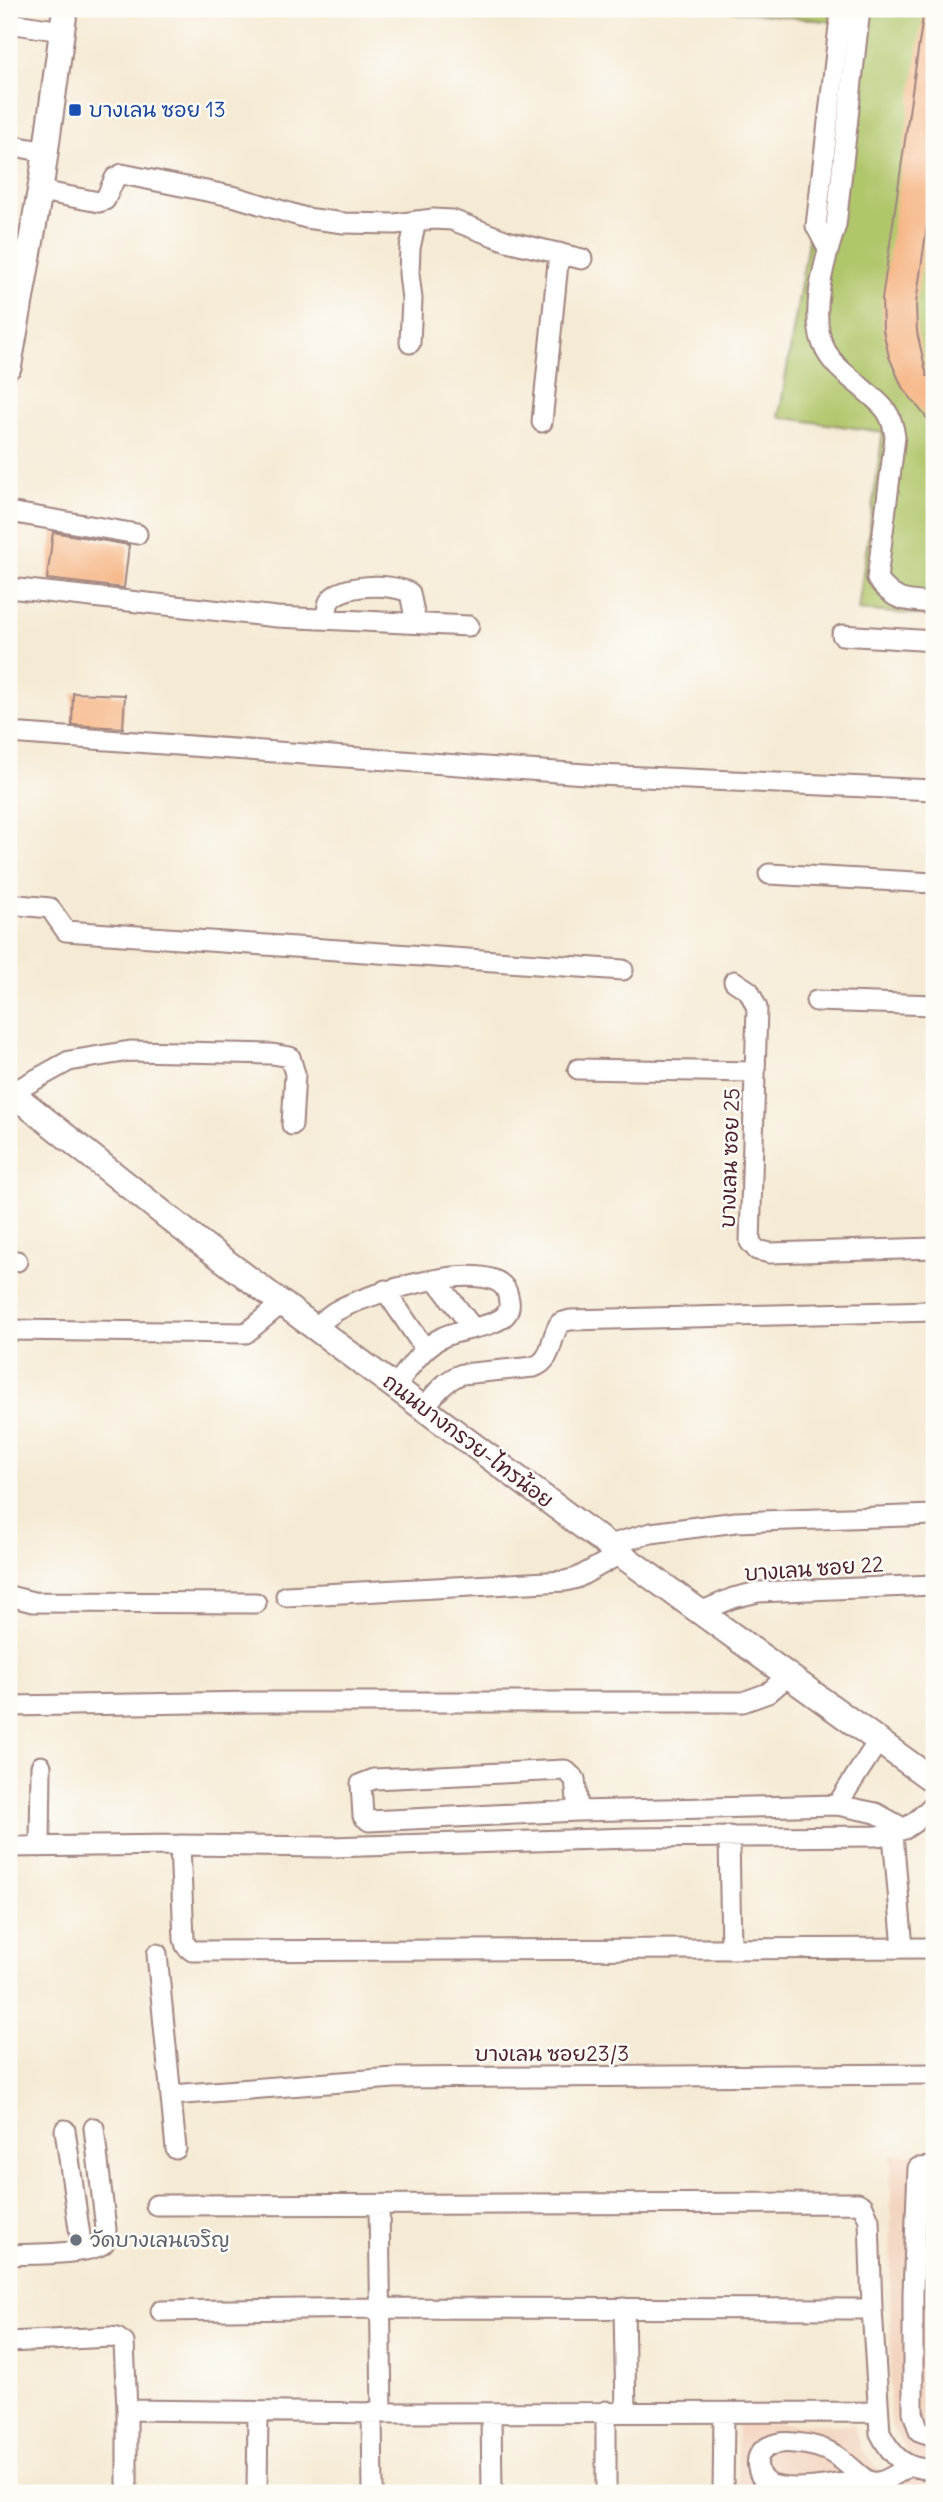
<svg xmlns="http://www.w3.org/2000/svg" width="943" height="2502" font-family="Delius,'Playpen Sans Thai',sans-serif">
	<rect width="100%" height="100%" fill="#fdfcf7"/>
	<filter id="ink" filterUnits="userSpaceOnUse"><feTurbulence type="fractalNoise" baseFrequency=".0143" numOctaves="2"/><feDisplacementMap in="SourceGraphic" scale="14" xChannelSelector="R" yChannelSelector="G"/><feConvolveMatrix kernelMatrix="1 2 1 2 8 2 1 2 1" color-interpolation-filters="sRGB"/></filter>
	<filter id="wash" filterUnits="userSpaceOnUse"><feTurbulence type="fractalNoise" baseFrequency=".00686" numOctaves="4" result="noise"/><feDisplacementMap in="SourceGraphic" scale="28" xChannelSelector="R" yChannelSelector="G"/><feGaussianBlur stdDeviation="1.57" result="paint"/><feColorMatrix in="noise" values="0 0 0 0 0 0 0 0 0 0 0 0 0 0 0 0 0 1.4 0 .05"/><feComposite in="paint" operator="in"/></filter>
	<g filter="url(#wash)">
		<rect width="100%" height="100%" fill="#f5ead4"/>
		<path fill="#f3d4bf" d="M934,2154V2485L918,2493H738L737,2423L854,2425L860,2448L881,2472L907,2452L890,2424L891,2155Z"/>
		<path fill="#b0c66b" stroke="#7d724b" stroke-width="2" d="M716,9H934V616L858,610L883,432L779,417L844,23Z"/>
		<g id="blocks">
			<path fill="#f5b17e" d="M924,9H934V177L916,303L917,332L927,376L934,375V427L902,387L889,357L883,330L882,299Z
				M53,532L129,545L124,588L47,579Z
				M73,693L125,695L123,728L72,725Z"/>
		</g>
	</g>
	<g filter="url(#ink)">
		<use href="#blocks" fill-opacity="0" stroke="#a08480" stroke-width="2"/>
		<g fill="none" stroke-linecap="round" stroke-linejoin="round">
			<defs>
				<path id="minor" d="M860,9L836,225C825,259 807,318 826,351C834,366 847,375 860,386C881,405 891,408 895,437L877,579C896,603 906,601 934,603
					M9,23L62,31
					M9,145L46,152
					M40,191L99,202L105,200L115,178L122,174L236,197L306,218L344,223L395,224L433,219L452,220L507,241L582,259
					M828,249L816,226L841,9
					M410,343L412,299L409,274L410,248L416,221
					M542,422L559,253
					M9,512L137,534
					M9,588L277,617L469,626
					M326,619C327,614 327,607 329,602C339,583 394,583 410,593L416,623
					M842,635L934,641
					M9,733L599,775L934,790
					M769,874L934,883
					M9,904L50,908L66,931L623,970
					M734,981L749,991L757,1008L750,1242L757,1250L770,1253L934,1248
					M816,1001L934,1005
					M578,1069L755,1072
					M11,1093L69,1061L130,1051L272,1054L290,1057L295,1074L292,1125
					M9,1261H17
					M436,1280L472,1327
					M385,1290L425,1349
					M315,1328C322,1322 329,1315 336,1311C362,1295 493,1254 507,1292C509,1299 511,1306 507,1313C497,1328 460,1328 443,1337C422,1347 409,1369 395,1386
					M9,1330L246,1333L282,1303
					M424,1408C435,1394 445,1380 462,1374L534,1367C554,1359 549,1339 560,1323L570,1320L934,1311
					M609,1545L651,1533L736,1522L934,1515
					M9,1596L33,1602L256,1603
					M286,1596L565,1581L577,1578L620,1554
					M700,1612L733,1598L758,1592L934,1585
					M9,1706L256,1702H743L768,1693L789,1675
					M837,1805L879,1740
					M578,1811L575,1779L565,1770L374,1779L361,1784L363,1816L369,1821L578,1811L837,1805L876,1813L905,1829
					M893,1835L903,1948
					M729,1836L731,1949
					M180,1845L184,1939L186,1946L192,1951L934,1948
					M9,1847L180,1845L330,1847L631,1838L876,1836C903,1834 916,1823 934,1804
					M40,1847L41,1766
					M157,1954L176,2149
					M172,2095L394,2078L934,2074
					M65,2130L82,2250
					M934,2167L918,2168L913,2293V2412L919,2431L934,2436
					M156,2205L858,2203L863,2206L869,2220L872,2309L880,2433C892,2457 906,2470 934,2469
					M379,2206L382,2413
					M9,2255C29,2254 91,2255 104,2243L106,2229L94,2128
					M624,2308L626,2411
					M161,2311L380,2308L872,2309
					M9,2342L110,2337L117,2338L124,2343L127,2410V2483
					M127,2410L382,2413L877,2412
					M372,2412L373,2493
					M491,2413L492,2493
					M861,2478C841,2485 784,2494 766,2482C761,2478 759,2474 758,2468C753,2447 778,2441 794,2443C808,2444 823,2447 835,2455C868,2477 865,2497 907,2467
					M257,2491L258,2412
					M606,2493V2411
					M723,2493L724,2413"/>
				<path id="major" d="M9,366L42,179L65,9
					M9,1091L198,1241L620,1554L934,1781"/>
			</defs>
			<use href="#minor" stroke="#a08480" stroke-width="23"/>
			<use href="#major" stroke="#a08480" stroke-width="28"/>
			<use href="#minor" stroke="#fff" stroke-width="19"/>
			<use href="#major" stroke="#fff" stroke-width="24"/>
		</g>
	</g>
	<rect fill="#1a4fb4" stroke="#fdfcf7" stroke-width="2.5" x="68" y="103" width="14" height="14" rx="3.5"/>
	<circle fill="#6b7280" stroke="#fdfcf7" stroke-width="2.5" cx="76" cy="2240" r="7"/>
	<g text-anchor="middle" stroke-width="5" stroke-linejoin="round" paint-order="stroke">
		<g font-size="21" fill="#164399" stroke="#fdfcf7" text-anchor="start">
			<text x="89" y="117">บางเลน ซอย 13</text>
		</g>
		<g font-size="21" fill="#4a1f2b" stroke="#fdfcf7">
			<text transform="translate(730 1158) rotate(-88)" y="7">บางเลน ซอย 25</text>
			<text transform="translate(468 1441) rotate(37)" y="7">ถนนบางกรวย-ไทรน้อย</text>
			<text transform="translate(814 1569) rotate(-4)" y="7">บางเลน ซอย 22</text>
			<text x="552" y="2061">บางเลน ซอย23/3</text>
		</g>
		<g font-size="21" fill="#5b616d" stroke="#fdfcf7" text-anchor="start">
			<text x="90" y="2247">วัดบางเลนเจริญ</text>
		</g>
	</g>
	<rect width="943" height="2502" fill="none" stroke="#fdfcf7" stroke-width="35"/>
</svg>
